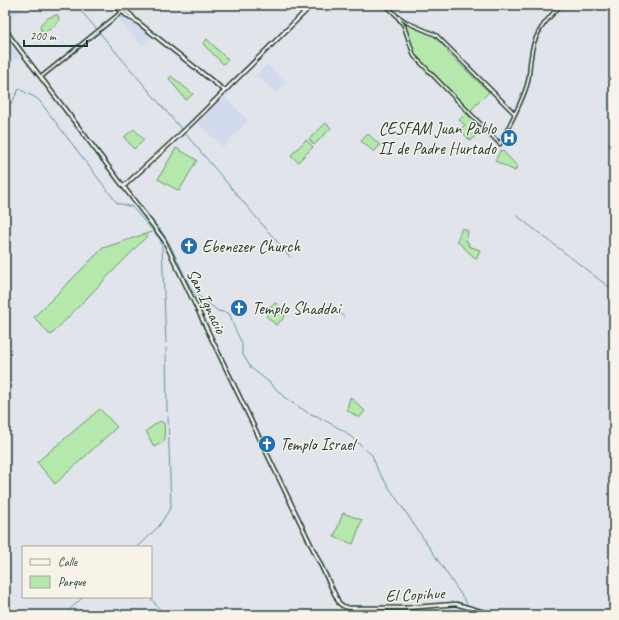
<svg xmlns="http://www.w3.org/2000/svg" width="619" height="620" font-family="Caveat,sans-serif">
	<rect width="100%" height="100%" fill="#e1e4eb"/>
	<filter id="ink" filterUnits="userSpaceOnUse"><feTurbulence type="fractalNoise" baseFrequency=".025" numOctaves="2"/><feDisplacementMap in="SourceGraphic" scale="8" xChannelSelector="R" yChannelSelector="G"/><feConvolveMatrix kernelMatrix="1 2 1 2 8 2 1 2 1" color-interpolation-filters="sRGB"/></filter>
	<g filter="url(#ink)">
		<path fill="#d2daed" d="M5,5H28L5,23Z
			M122,13L152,36L142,46L116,17Z
			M6,38L21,55L5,67V39Z
			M267,64L286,83L276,93L256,75Z
			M224,95L248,121L223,147L196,122Z"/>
		<path fill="#b4e9ab" stroke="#6a9370" d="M56,15H58L59,20C55,26 49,32 41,31L40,26C43,20 49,17 56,15Z
			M406,24L433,35L448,50V53L489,92L470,111L414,54L405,25Z
			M207,39L228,60L223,64L203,44Z
			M171,76L193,94L186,100L169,79Z
			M466,113L480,127L479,128L481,130L471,141L460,130L465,125L459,120Z
			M326,123L331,128L314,145L309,139Z
			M134,129L144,140L134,149L124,137Z
			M368,134L380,145L374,152L361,141Z
			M306,140L313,147L298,162L291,155Z
			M176,148L197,160L179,191L158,179Z
			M502,150L517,166L515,171L495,161L500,151Z
			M462,228L468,231L466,241L469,243L468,246L480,250L476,259L457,241Z
			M151,232L51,335L49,334L34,317L103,248Z
			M276,303L284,314L285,317L276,325L266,316L271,310L269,307Z
			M350,397L365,411L359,418L347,410Z
			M100,409L117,427L55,484L37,462Z
			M160,421L164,423L165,441L154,447L146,431Z
			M343,513L362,520L353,544L334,537Z"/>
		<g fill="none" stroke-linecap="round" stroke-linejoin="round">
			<path stroke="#5d95a0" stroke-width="1" d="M76,5L290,257
				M5,102L11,104L19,89L38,99L117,203L132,207L160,239L162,246L166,343
				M516,215L614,291
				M160,229L169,243L192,291L218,311L228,313L230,315L234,327L242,343V353L251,368L269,382L285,398L310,414L317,416L344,431L362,446
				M330,304L344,317
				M166,348L167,412
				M366,450L372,455L378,471L468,605
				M138,547L159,526L171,507L168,417
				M150,597L164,615
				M471,609L475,615
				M64,615L83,597"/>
			<defs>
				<path id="tertiary" d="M386,5L396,15L404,26L414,56L500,144C509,125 521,105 527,85C530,76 529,67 531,57C533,35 545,21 561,5
					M399,17L408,23L436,35L515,114
					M41,77L124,10"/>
				<path id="secondary" d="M114,5L130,18L135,20L225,91
					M119,5L131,15L135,20
					M5,28L11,38L164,240L339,603L343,606L349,608H404L456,604L494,615
					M5,33L11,38
					M124,186L186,129L312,5"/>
			</defs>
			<use href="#tertiary" stroke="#1f3d34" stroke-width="5"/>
			<use href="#secondary" stroke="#1f3d34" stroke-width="5.5"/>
			<use href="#tertiary" stroke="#f7f3e8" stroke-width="2"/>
			<use href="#secondary" stroke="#f7f3e8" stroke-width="2.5"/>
		</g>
	</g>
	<defs>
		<symbol id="hospital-disc" viewBox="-11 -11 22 22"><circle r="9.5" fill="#1f6fb2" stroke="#f7f3e8"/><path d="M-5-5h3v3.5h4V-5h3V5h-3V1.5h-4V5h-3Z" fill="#fff"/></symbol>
		<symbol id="church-disc" viewBox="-11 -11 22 22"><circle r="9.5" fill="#1f6fb2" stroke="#f7f3e8"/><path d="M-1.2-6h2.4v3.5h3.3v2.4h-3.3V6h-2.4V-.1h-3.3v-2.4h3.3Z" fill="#fff"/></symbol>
	</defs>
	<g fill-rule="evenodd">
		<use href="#hospital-disc" x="499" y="128" width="20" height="20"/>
		<use href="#church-disc" x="179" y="236" width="20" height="20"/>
		<use href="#church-disc" x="229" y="298" width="20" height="20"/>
		<use href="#church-disc" x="257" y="434" width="20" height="20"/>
	</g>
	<g text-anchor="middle" stroke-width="3" stroke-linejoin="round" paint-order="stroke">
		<g font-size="17" fill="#1f3d34" stroke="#f7f3e8" text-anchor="start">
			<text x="496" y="134" text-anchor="end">CESFAM Juan Pablo<tspan x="496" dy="20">II de Padre Hurtado</tspan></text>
			<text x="202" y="252">Ebenezer Church</text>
			<text x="252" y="314">Templo Shaddai</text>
			<text x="280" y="450">Templo Israel</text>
		</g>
		<g font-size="17" fill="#1f3d34" stroke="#f7f3e8">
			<text transform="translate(207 301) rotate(64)" y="6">San Ignacio</text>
			<text transform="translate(415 594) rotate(-3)" y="6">El Copihue</text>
		</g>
	</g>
	<rect width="619" height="620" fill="none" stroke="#f7f3e8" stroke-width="20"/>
	<rect x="10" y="10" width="599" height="600" fill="none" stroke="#1f3d34" stroke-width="1.5" filter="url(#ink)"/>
	<rect x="22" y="546" width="130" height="52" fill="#f7f3e8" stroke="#a1aaa0"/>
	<rect x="30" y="559" width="20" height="6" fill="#f7f3e8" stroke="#a1aaa0"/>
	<text x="58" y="566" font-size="12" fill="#1f3d34">Calle</text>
	<rect x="30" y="576" width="20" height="12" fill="#b4e9ab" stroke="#a1aaa0"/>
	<text x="58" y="586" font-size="12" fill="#1f3d34">Parque</text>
	<path d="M24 40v6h63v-6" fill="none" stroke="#1f3d34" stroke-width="2"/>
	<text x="30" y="40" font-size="12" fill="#1f3d34" stroke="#f7f3e8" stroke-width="3" paint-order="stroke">200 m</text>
</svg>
